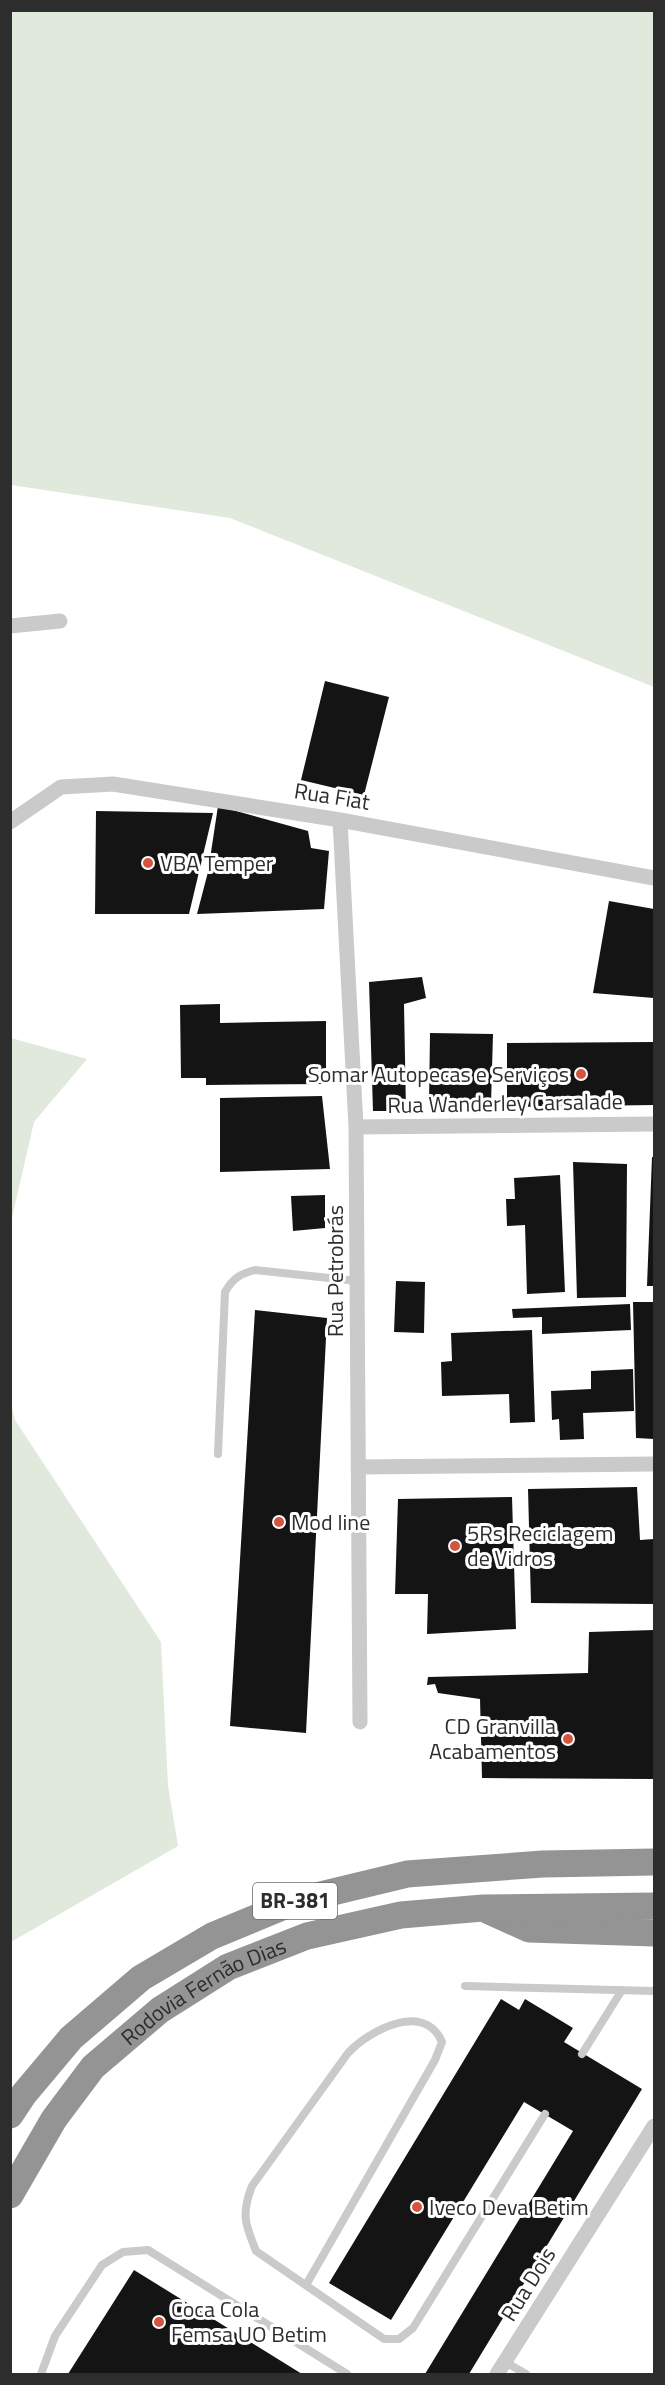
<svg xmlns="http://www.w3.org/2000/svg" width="665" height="2385" font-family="'Titillium Web',sans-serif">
	<rect width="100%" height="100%" fill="#fff"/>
	<path fill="#e0e9dc" d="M10,11H654V687L230,518L11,485Z
		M11,1038L87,1059L34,1122L11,1222Z
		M11,1404L15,1420L161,1642L168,1786L178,1846L11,1942Z"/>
	<path fill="#141414" d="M325,681L389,697L364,795L301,780Z
		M218,806L308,831L311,848L329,851L324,909L197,914L208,872Z
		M96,811L213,813L189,914H95Z
		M609,901L654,909V998L593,993Z
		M422,977L426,998L404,1004L406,1111H373L369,982Z
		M220,1004V1023L326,1021V1084L206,1085V1078H181L180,1005Z
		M430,1033L493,1034L491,1104L429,1103Z
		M654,1042V1105L507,1107V1043Z
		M322,1096L330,1169L220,1172V1098Z
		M652,1157H654V1286H647Z
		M573,1162L627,1164L626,1297L577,1298Z
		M560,1175L565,1292L527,1294L525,1225L507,1226L506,1199H515L514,1178Z
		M325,1195V1228L293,1231L291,1196Z
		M396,1281L425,1282L424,1333L394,1332Z
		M633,1302H654V1439L636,1438Z
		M630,1304L631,1330L542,1334V1317L513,1318L512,1309Z
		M255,1310L327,1318L306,1733L230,1726Z
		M532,1330L535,1422L510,1423L509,1394L442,1396L441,1362L452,1361L451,1333Z
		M633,1369L634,1411L583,1413L584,1439L560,1440L559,1419L552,1420L551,1391L591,1389V1371Z
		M637,1487L640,1540L654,1539V1604L531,1603L528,1489Z
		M512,1497L516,1629L427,1634L428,1594H395L398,1499Z
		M654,1630V1779L482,1778L480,1699L438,1693L435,1684L427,1685L428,1677L588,1673L589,1632Z
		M501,1999L519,2010L525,1999L573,2028L564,2042L642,2089L469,2374H425L573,2131L524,2102L391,2320L329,2283Z
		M134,2270L302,2374H68Z"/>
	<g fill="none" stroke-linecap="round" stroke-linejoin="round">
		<path stroke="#cacaca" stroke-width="8" d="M218,1454L225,1292C233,1278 240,1274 255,1270L357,1281
			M465,1986L654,1991
			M582,2054L622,1990
			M306,2285L435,2060L442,2042C425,2001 369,2030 348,2053L252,2186C241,2214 245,2224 256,2251L384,2339H399L413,2328L545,2114
			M505,2362L526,2374
			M41,2374L55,2336L102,2265L123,2252L148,2250L347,2374"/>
		<path stroke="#cacaca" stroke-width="15" d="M10,626L60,621
			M340,820L356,1127L360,1722
			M10,822L61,787L113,784L340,820L654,878
			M356,1127L654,1124
			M359,1467L654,1464
			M497,2374L654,2126"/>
		<g stroke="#949494" stroke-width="27">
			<path d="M489,1911L529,1929L654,1933"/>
			<path d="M10,2115L24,2094L71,2038L141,1978L212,1936L299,1900L407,1874L543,1864L654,1862"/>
			<path id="s1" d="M10,2195L54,2119L93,2067L160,2010L228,1967L307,1936L401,1915L483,1908L654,1906"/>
		</g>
	</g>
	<g fill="#d3553f" stroke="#fff" stroke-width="2">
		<circle cx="148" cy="863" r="6"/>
		<circle cx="581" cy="1074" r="6"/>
		<circle cx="279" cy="1522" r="6"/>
		<circle cx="455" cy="1546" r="6"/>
		<circle cx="568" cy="1739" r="6"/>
		<circle cx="417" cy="2207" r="6"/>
		<circle cx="159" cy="2322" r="6"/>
	</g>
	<g text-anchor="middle" stroke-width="6" stroke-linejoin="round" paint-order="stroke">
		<rect fill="#fff" stroke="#6c6c6c" stroke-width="1.5" x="253" y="1883" width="84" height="36" rx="4.5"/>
		<g font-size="21" font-weight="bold" fill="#2d2d2d">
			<text x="295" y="1908">BR-381</text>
		</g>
		<g font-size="22" fill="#2d2d2d" stroke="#fff">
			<text transform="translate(332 796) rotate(9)" y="8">Rua Fiat</text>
			<text transform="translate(505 1103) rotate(-1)" y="8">Rua Wanderley Carsalade</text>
			<text transform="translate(335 1271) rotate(-90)" y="8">Rua Petrobrás</text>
			<text dy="8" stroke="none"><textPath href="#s1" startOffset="288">Rodovia Fernão Dias</textPath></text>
			<text transform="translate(528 2284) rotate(-58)" y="8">Rua Dois</text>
		</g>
		<g font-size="22" fill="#2d2d2d" stroke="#fff" text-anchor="start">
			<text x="160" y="871">VBA Temper</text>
			<text x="569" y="1082" text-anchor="end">Somar Autopecas e Serviços</text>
			<text x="291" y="1530">Mod line</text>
			<text x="467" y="1541">5Rs Reciclagem<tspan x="467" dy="25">de Vidros</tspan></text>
			<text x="556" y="1734" text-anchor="end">CD Granvilla<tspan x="556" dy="25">Acabamentos</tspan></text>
			<text x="429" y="2215">Iveco Deva Betim</text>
			<text x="171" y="2317">Coca Cola<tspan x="171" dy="25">Femsa UO Betim</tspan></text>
		</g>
	</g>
	<rect width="665" height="2385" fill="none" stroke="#2d2d2d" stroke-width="24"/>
</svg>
